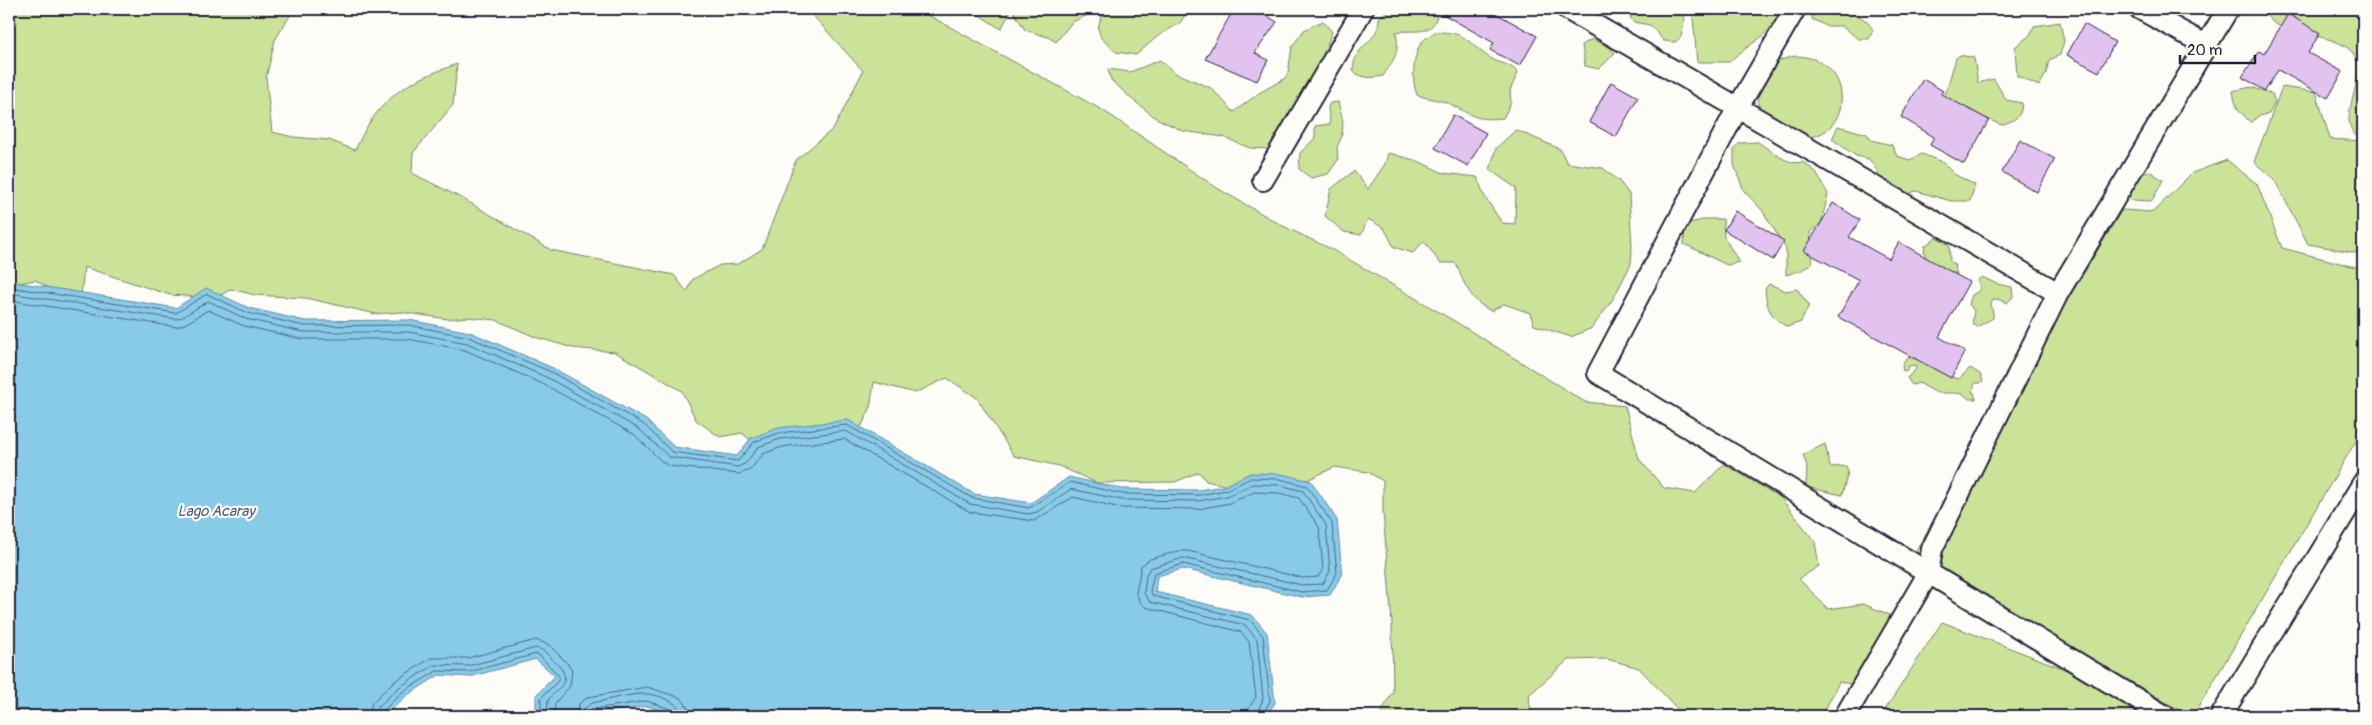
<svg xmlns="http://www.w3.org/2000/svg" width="2372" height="725" font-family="Pangolin,sans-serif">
	<rect width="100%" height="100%" fill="#fdfcf7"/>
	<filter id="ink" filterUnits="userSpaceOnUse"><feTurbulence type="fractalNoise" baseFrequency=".02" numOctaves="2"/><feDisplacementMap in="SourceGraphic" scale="10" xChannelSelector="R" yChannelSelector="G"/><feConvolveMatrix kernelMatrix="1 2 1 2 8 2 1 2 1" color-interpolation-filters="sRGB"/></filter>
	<g filter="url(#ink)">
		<path fill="#cbe399" stroke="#76826a" d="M9,9H294L275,40L266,78L272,132L293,137L329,140L355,150C360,141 364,130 370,122C394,87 419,78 457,64L453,105L413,153L412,173L465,200L551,250L674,275L687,292L693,279L720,265L738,264L762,249L796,160L834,128L863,71L807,9H917L1104,111L1217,188L1283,226L1331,249L1456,322L1585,402L1625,406L1639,459L1664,488L1695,493L1724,464L1781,498L1815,542L1819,566L1799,579L1828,609L1863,604L1890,615L1889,646L1870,687L1839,682L1822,716H1684L1639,668L1607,659L1568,660L1529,695L1531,716H1379L1393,692L1392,623L1383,512V481L1368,472L1335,467L1307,480L1241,489L1206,481L1199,472L1175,482L1097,483L1059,466L1014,456L977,398L947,378L915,393L874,382L870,409L854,441L766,454L742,433L720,437L696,420L682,391L615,352L573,348L535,337L496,320L467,317L448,319L400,312L376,314L306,298L255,295L231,289L216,298L170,295L84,267L81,297L58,293L35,280L9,285Z
			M970,9H1093L1090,14L1072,22L1056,42L1048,37L1025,30L1012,9L1001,29Z
			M1108,9H1189L1180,23L1158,36L1136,55L1116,52L1101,38L1098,28L1103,11Z
			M1431,9L1437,16C1432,37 1412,29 1396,32C1400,53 1394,59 1383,76C1372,78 1362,79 1353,71C1354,42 1379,45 1379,18L1388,10Z
			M1626,9H1666L1685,17L1681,37L1675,42L1664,41L1650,25L1633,22Z
			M1696,9H1783C1773,35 1748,44 1729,62H1697L1693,17Z
			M1812,9C1834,9 1861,8 1873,30L1869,39H1859L1841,26H1826L1812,19Z
			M2264,9H2363V140C2328,125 2372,78 2353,53C2334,29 2270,39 2264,9Z
			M1323,21L1332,32L1291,138L1268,149L1250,148L1223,137L1183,131L1156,118L1133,100L1111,80L1108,69L1130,72L1160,60L1175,73L1211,88L1234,112L1259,93L1284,79L1288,73L1292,47L1304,30Z
			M2060,22L2064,41L2060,55L2049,60L2046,74L2039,86L2017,76L2015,47L2030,35L2034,26Z
			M1435,32C1470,31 1468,46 1494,60C1505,65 1509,63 1518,73L1510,90L1511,103L1503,118C1474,121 1472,115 1448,103C1439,99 1427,99 1417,95C1411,82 1413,53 1422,42C1425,38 1431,35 1435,32Z
			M1592,39L1609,47L1615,53L1599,69L1585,66L1582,45Z
			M1960,55L1974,58L1978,83L1994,79L2006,100L2022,103C2021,118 2015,120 2001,125L1953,103L1945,95L1956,58Z
			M1795,56C1855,57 1853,131 1810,137C1806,138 1802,139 1798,138C1788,135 1778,127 1769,121C1750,111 1760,79 1771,67C1777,60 1786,58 1795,56Z
			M2251,87L2272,94L2275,102L2269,114L2258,116L2251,123C2239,110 2236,111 2233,91Z
			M2282,87L2316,92L2330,139L2363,141V256L2357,253L2308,244L2274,179L2254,162Z
			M1338,102L1343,121L1342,136L1337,147L1338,160L1328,174L1311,178L1299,169L1300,153L1315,138V126L1330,124L1328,107L1330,103Z
			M1838,126L1867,134L1871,140L1892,145L1897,156L1910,160L1922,154L1942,162L1954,174L1975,185L1970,201H1951L1916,191L1902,196L1878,189V172L1869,159L1856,156L1832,139Z
			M1516,130L1560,149L1567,163L1603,168L1619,181L1629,194L1632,248L1631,264L1613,299L1592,328L1571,337L1534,325L1530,313L1504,304L1491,311C1471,302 1463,282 1456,263H1440L1424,241L1413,253L1394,247L1384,228L1368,219L1361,235L1344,232L1325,216L1331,189L1354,171L1368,189L1385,164L1388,153L1418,161L1443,173L1477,177L1485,197L1502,223L1515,224L1516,188L1490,170L1496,148Z
			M1758,142C1772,151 1787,166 1803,162L1815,171L1828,194L1821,223L1810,232L1812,263L1802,270L1786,275V249L1762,210L1744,191L1734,165V148L1740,143Z
			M2227,160L2257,184L2282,248L2363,269V429L2193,716H2189L1914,553L2122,210L2153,212L2192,173Z
			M2149,171L2163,180L2152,201L2131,200L2120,187L2137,173Z
			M1707,219H1723L1724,237L1739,262L1727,265L1684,244L1685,224Z
			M1936,237L1949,245L1950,262L1954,264L1957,275L1927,262L1924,252L1925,246Z
			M1982,277L1997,284L2012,287L2013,297L2007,303L1998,299L1993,300L1990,306L1993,312V318L1977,327L1972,324L1974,311L1969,304L1972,295L1980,290L1978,280Z
			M1769,284L1786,291L1797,289L1809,305L1801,322L1787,327C1770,316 1767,310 1765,289Z
			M1908,357C1926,360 1940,375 1959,379L1970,368L1980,374L1983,381L1981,383H1975L1973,390L1976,399H1969L1963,394L1954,393H1937L1919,383L1912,385L1907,378L1916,369L1915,365L1909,366L1907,370L1903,371C1901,365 1903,361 1908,357Z
			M1825,444L1830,467L1846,466L1848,472L1842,495L1806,487L1807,466L1803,455Z
			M1942,622L2088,678L2139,716H1881Z"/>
		<path fill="#88cbe9" stroke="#5f87a3" d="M9,281L176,308L206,288L249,308L305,321L409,320L470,332L553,368L646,420L674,447L737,456L751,438L778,428L848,420L974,494L1031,503L1069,477L1122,489L1198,490L1224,486L1250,473L1281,474L1311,481L1337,520L1342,574L1330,595L1302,597L1183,569L1157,576L1155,592L1252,615L1267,633L1275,703L1266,716H677L647,706L580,716H536V695L555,676L536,659L469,677L439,675L406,696L385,716H9Z"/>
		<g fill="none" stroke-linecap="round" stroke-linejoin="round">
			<path stroke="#4b6681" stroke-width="1" d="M9,287L176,313L207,294L248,313L304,326L409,325L469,337L551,372L643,424L672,452L738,461L754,442L779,433L847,425L972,498L1029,508L1070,482L1122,494L1199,495L1226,490L1251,478L1280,479L1307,486L1332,523L1337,573L1327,590L1302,592L1183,564L1154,573L1150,591L1153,596L1250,620L1263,636L1270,701L1262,716
				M9,293L176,319L183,317L208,301L246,319L303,332H408L467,343L548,378L639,429L669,457L738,467L746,463L758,447L780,439L846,431L970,504L1028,514L1037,512L1071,489L1122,500L1198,501L1227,496L1253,484L1280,485L1303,491L1326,525L1330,571L1323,584L1302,585L1183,558L1150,568L1146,575L1144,593L1150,602L1245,625L1257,639L1263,699L1256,716
				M9,300L176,327L185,324L208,310L244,326L302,339H408L465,350L545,385L635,435L661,461L669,466L739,474L750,470L763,454L782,447L844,439L970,512L1034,521L1073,497L1121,508L1198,509L1230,503L1254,492L1279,493L1299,498L1319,527L1323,569L1318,577L1303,578L1188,551H1179L1150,559L1141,566L1136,593L1140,602L1145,607L1241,632L1249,642L1256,697L1249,708L1248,716
				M368,716L372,703L392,683L431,658H468L536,640L549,645L567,663L572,671L570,686L555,703L554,716
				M375,716L378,707L398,688L434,665L468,666L536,648C543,649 547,654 552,659C574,679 564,682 548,700L547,716
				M382,716L383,711L402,692L437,671L469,672L536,654L540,656L559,676L558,681L541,698V716
				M576,716L579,704L588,697L647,687L681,698L687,706L690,716
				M583,716L585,708L592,703C609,700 630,693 648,694C660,695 681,703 682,716
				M590,716L594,709L647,701L673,710L676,716"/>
		</g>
		<path fill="#e2c2ef" stroke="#22223b" d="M1234,9H1256L1277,22L1255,53L1268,60L1257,81L1205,59Z
			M1434,9H1488L1537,36L1520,66L1490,50L1494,43Z
			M2288,14L2320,33L2308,53L2343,72L2328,98L2278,70L2265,91L2242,77L2259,51L2264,54Z
			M2084,24L2115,42L2099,72L2067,55Z
			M1923,79L1943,91L1941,94L1989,120L1964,164L1930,145L1934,137L1901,117Z
			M1611,82L1638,97L1616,137L1589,122Z
			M1453,115L1486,133L1468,166L1435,148Z
			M2020,140L2055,159L2037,192L2002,172Z
			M1833,203L1860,220L1849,237L1889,259L1899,242L1969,282L1939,337L1965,351L1951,378L1838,317L1859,280L1804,251Z
			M1735,211L1784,241L1773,260L1724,230Z"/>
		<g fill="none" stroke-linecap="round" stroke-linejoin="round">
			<defs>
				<path id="street" d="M1567,9L2058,293
					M1795,9L1737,109L1598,373L2165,716
					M2140,9L2206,45
					M1263,180L1363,9
					M1845,716L1928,574L1932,549L2058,293L2228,9
					M2221,716L2363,483"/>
			</defs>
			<use href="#street" stroke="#22223b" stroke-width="24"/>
			<use href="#street" stroke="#fdfcf7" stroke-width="20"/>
		</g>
	</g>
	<g text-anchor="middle" stroke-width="4.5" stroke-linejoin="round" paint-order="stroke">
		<g font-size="15" font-style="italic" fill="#465d78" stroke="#fdfcf7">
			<text x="216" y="516">Lago Acaray</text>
		</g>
	</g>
	<rect width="2372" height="725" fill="none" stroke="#fdfcf7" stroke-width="30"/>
	<rect x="15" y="15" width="2342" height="695" fill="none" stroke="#22223b" stroke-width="2" filter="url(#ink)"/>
	<path d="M2180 55v8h75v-8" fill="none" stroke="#22223b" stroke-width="2.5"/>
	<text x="2187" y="55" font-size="15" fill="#22223b" stroke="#fdfcf7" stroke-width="4" paint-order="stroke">20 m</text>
</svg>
